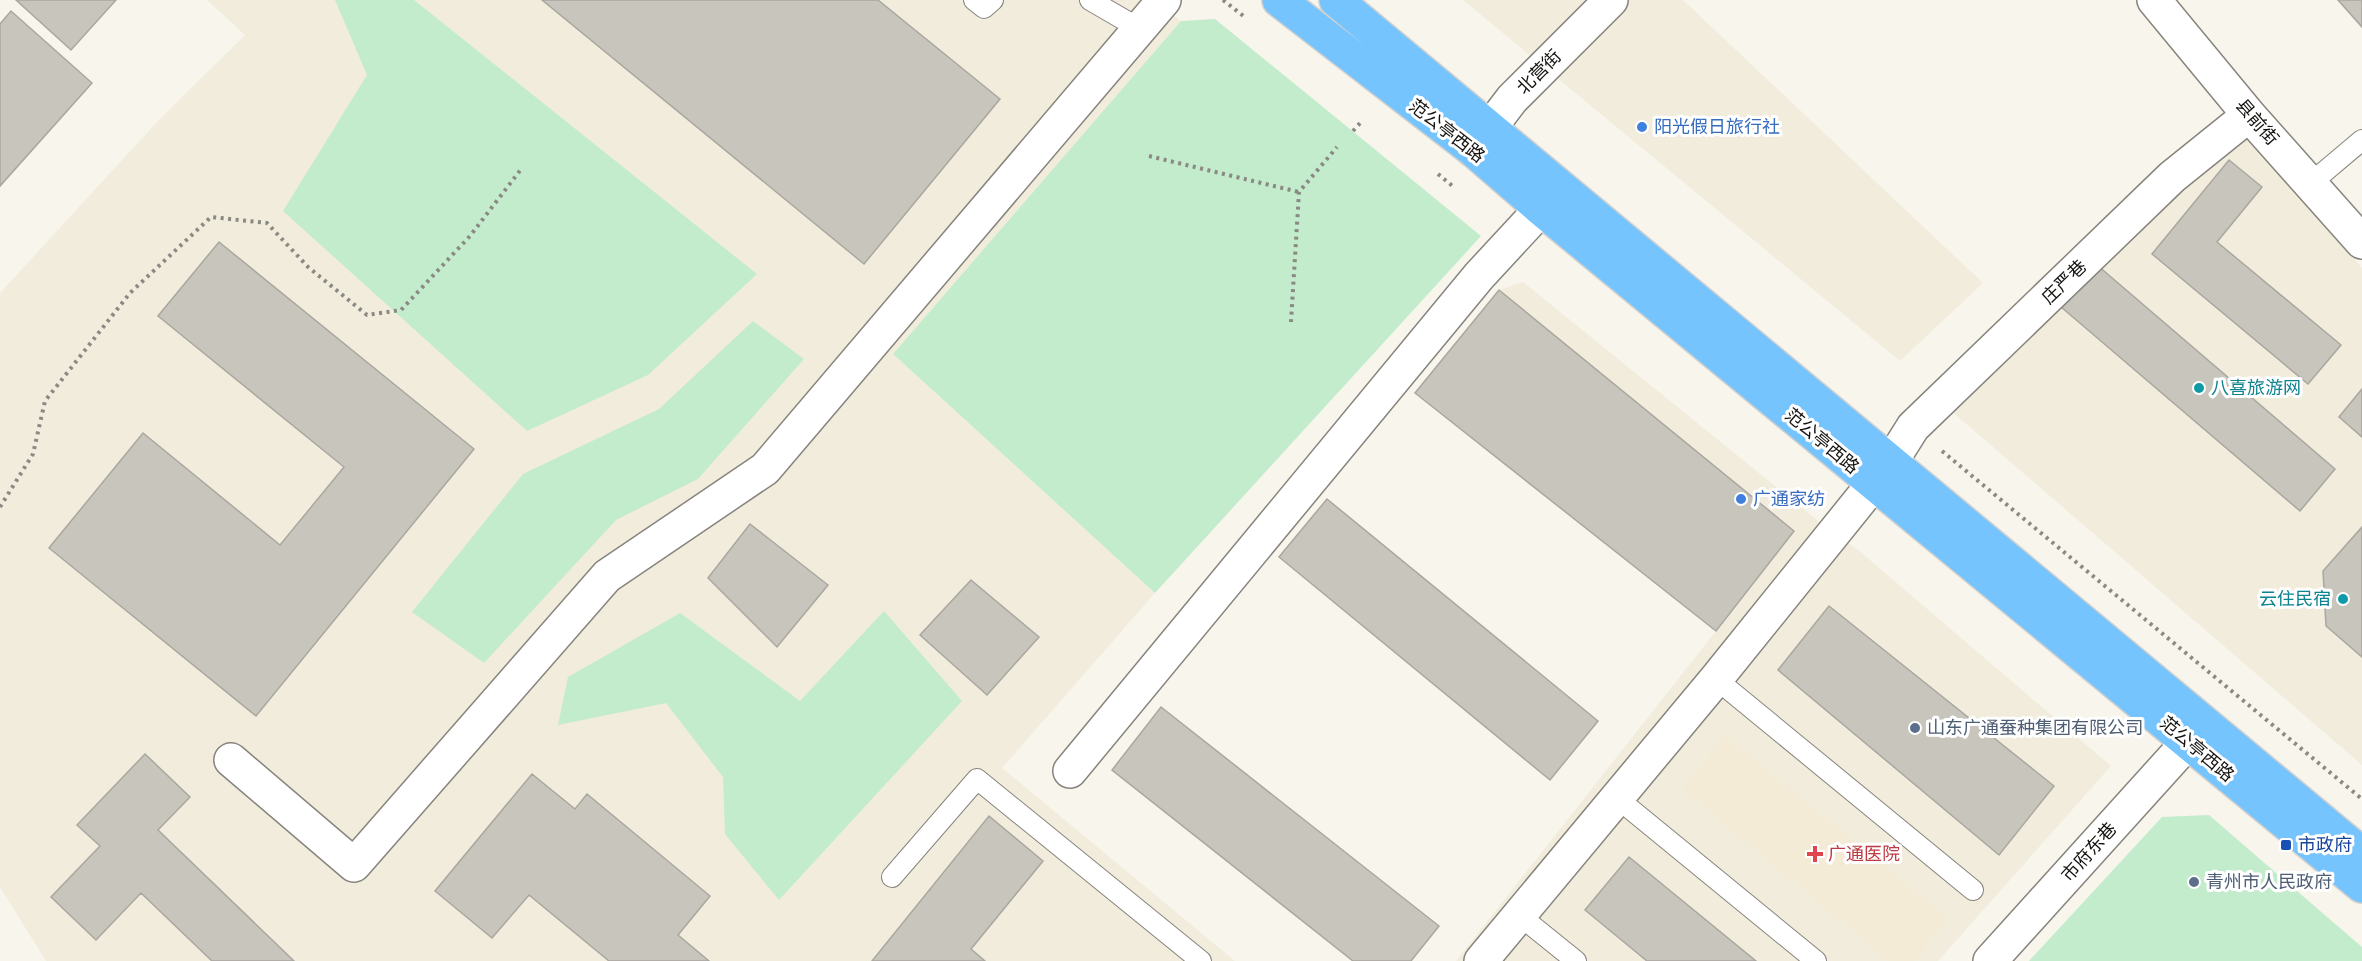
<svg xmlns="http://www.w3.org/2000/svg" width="2362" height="961" font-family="Barlow,'Noto Sans SC',sans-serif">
	<rect width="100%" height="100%" fill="#f8f5ed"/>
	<path fill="#f1ecdc" d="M207,0H1153L1181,21L893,354L1155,593L1002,768L1235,961H46L0,887V293L157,122L245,35Z
		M1463,0H1683L1983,283L1900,361Z
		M2245,132L2362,268V765L1949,409Z
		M1523,282L1833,533L1857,549L2111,766L1938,961H1456L1716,631L1415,393L1499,290Z"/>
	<path fill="#f3ebd5" d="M1725,736L1949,919L1913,961H1889L1682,789Z"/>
	<path fill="#c3eccc" d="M335,0H414L757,274L648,375L527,431L283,211L367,75Z
		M1215,19L1481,236L1155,593L893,354L1181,21Z
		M753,321L804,359L698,479L616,520L484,663L412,612L523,474L659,409Z
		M884,611L962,701L779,900L725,834L723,777L666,703L558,725L568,677L680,613L800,701Z
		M2209,815L2362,947V961H2029L2162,817Z"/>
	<path fill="#c8c5bd" stroke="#aaa7a0" stroke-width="1.5" d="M16,0H116L71,50Z
		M542,0H878L1000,99L864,264Z
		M2338,0H2362V27Z
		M11,11L92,83L0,186V24Z
		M2229,160L2262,187L2217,242L2341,345L2308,384L2152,254Z
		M219,242L474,449L256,716L49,548L143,433L280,545L344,467L158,316Z
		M2097,265L2335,469L2300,511L2061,307Z
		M1499,290L1794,531L1716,631L1415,393Z
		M2362,389V437L2339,417Z
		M1327,499L1598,721L1550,780L1279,557Z
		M750,524L828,585L777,647L708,578Z
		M2362,527V657L2326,626L2323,571Z
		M971,580L1039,637L987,695L920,635Z
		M1829,606L2054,786L1999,855L1778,670Z
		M1161,707L1439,926L1411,961H1353L1112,770Z
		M145,754L190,797L158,830L294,961H212L141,893L96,940L51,897L100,846L77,825Z
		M532,774L575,809L587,794L710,896L678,935L709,961H609L529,895L492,938L435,891Z
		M989,816L1043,861L971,949L985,961H872Z
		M1629,857L1756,961H1647L1585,910Z"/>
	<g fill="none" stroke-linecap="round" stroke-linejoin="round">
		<defs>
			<path id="lane" d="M974,0L984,8L993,0
				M1090,0L1140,29
				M2311,183L2362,140
				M1716,679L1973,890
				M1617,798L1816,961
				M892,877L977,779L1201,961
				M1519,915L1576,961"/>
			<path id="street" d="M2154,0L2249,115L2362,242
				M1473,150L1512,99L1611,0
				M231,760L354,865L607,576L765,469L1164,0
				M1070,771L1479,276L1541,209
				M1481,961L1716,679L1891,462L1913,427L2172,177L2249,115
				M1990,961L2188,742"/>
			<path id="primary" d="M1279,0L1473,150L1541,209L2362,886
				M1336,0L2362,854"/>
		</defs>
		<use href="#lane" stroke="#87847d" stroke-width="22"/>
		<use href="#street" stroke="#87847d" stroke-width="36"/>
		<use href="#primary" stroke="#d0d0cf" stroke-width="36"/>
		<path stroke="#8b8984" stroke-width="4" stroke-dasharray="3 4.5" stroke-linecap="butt" d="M1223,0L1246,18
			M1353,131L1361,122
			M1149,156L1299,192
			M1438,174L1455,188
			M1291,322L1299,192L1337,147
			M1942,451L2362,799
			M0,507L33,454L45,401L130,293L211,217L267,223L308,267L367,315L401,310L470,236L522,168"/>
		<use href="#lane" stroke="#fff" stroke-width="20"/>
		<use href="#street" stroke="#fff" stroke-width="33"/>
		<use href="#primary" stroke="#76c4fe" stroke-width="33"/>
	</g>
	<g fill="#3f7fe0" stroke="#fff" stroke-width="2">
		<circle cx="1642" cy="127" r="6"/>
		<circle cx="1741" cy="499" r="6"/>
	</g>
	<g fill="#0f9aa8" stroke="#fff" stroke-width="2">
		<circle cx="2199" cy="388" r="6"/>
		<circle cx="2343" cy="599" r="6"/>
	</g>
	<g fill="#5c6f8a" stroke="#fff" stroke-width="2">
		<circle cx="1915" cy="728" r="6"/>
		<circle cx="2194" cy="882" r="6"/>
	</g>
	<rect fill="#1a4fb4" stroke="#fff" stroke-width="2" x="2280" y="839" width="12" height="12" rx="3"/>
	<path fill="#e0444e" stroke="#fff" stroke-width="2" d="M1812 845h6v6h6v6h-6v6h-6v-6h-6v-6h6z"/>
	<g text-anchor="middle" stroke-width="6" stroke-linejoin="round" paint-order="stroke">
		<g font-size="18" fill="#141310" stroke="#fff">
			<text transform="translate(1539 72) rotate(-45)" y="6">北营街</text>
			<text transform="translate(2257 122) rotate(49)" y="6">县前街</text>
			<text transform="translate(1447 131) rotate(38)" y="6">范公亭西路</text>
			<text transform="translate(2064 282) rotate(-44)" y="6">庄严巷</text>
			<text transform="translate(1822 441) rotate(40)" y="6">范公亭西路</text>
			<text transform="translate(2197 749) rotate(40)" y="6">范公亭西路</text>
			<text transform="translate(2089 852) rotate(-48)" y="6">市府东巷</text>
		</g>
		<g font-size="18" fill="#366cbe" stroke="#fff" text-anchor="start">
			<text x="1654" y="133">阳光假日旅行社</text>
			<text x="1753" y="505">广通家纺</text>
		</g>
		<g font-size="18" fill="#0d838f" stroke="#fff" text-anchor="start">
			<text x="2211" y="394">八喜旅游网</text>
			<text x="2331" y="605" text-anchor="end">云住民宿</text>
		</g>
		<g font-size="18" fill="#4e5e75" stroke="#fff" text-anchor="start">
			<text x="1927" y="734">山东广通蚕种集团有限公司</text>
			<text x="2206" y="888">青州市人民政府</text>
		</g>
		<g font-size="18" fill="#164399" stroke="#fff" text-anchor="start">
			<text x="2298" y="851">市政府</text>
		</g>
		<g font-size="18" fill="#be3a42" stroke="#fff" text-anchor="start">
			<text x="1828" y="860">广通医院</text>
		</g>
	</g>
</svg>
